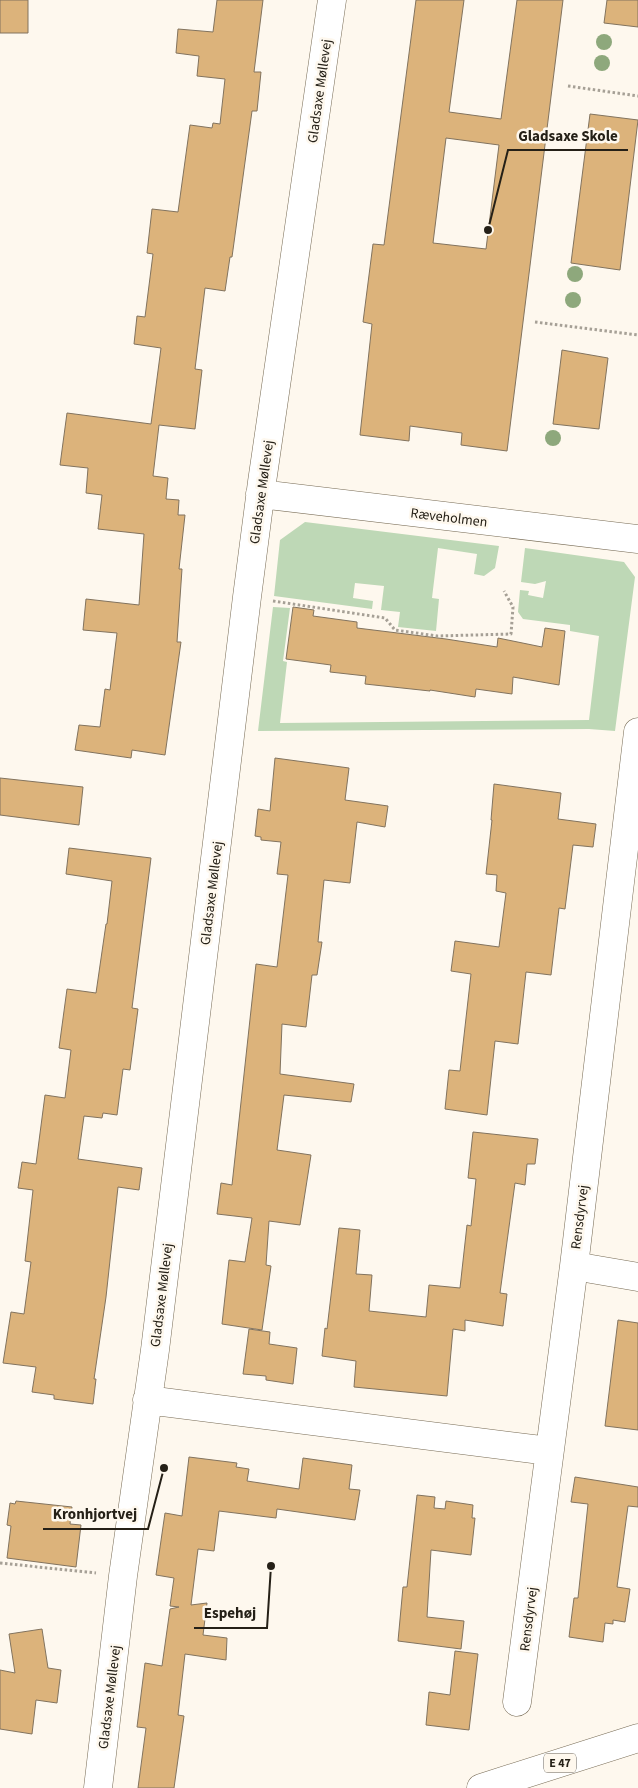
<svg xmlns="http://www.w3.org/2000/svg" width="638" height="1788" font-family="'Source Sans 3',sans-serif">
	<rect width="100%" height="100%" fill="#fef8ee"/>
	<path fill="#bed8b6" d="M305,522L499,546L495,568L484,576L474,574L477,554L438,548L432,598L439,599L436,631L398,627L400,612L381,610L384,586L355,583L353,598L373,601L372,609L274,596L280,540Z
		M525,548L624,562L635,577L615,731L589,729L258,731L273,607L290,608L283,661L287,662L280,723L589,720L599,636L570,631V625L523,619L518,612L520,590L529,591L528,595L543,598L546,581L535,584L521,582Z"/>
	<path fill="#dcb37b" stroke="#82735e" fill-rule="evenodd" d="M0,0H28V33H0Z
		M217,0H263L254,72H261L257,111H252L232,257H230L225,291L205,288L195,369L202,370L195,429L159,425L153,476L168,478L166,499L179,500L178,515H185L179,569H182L177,642H181L165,755L132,750L131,758L75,750L79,725L100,727L105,689L110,690L117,633L83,630L86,599L139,605L144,534L98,529L102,495L86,493L88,468L60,465L67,413L151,424L161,348L134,344L137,316L145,317L153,254L147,253L152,209L178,212L190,125L212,128L213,123L220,124L225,79L197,76L199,56L176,53L178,29L213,32Z
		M416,0H464L449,112L501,119L517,0H563L507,451L461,445L462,433L410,426L409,441L360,435L372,324L363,322L373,244L384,245ZM446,138L499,145L486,249L433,243Z
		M607,0H638V27L604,23Z
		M590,114L638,120L620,270L571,263Z
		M562,350L608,358L599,429L553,424Z
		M293,607L314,610L313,616L357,622V628L446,639L497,647L498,638L542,647L545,628L565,631L559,685L513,677L512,694L476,689L475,697L430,690V691L365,684L366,676L330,672L331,665L286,659Z
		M275,758L349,768L345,800L388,806L385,827L357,822L350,883L324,880L318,942H322L317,975H312L306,1027L282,1024L280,1074L354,1084L351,1102L284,1095L277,1150L311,1155L300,1225L269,1221L266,1265L271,1266L262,1330L222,1324L229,1260L245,1262L252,1218L217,1214L221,1183L232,1185L256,964L277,967L288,875L277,874L281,842L261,840V837L255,836L258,809L270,811Z
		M0,778L83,787L79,825L0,815Z
		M494,784L561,793L558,819L596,824L593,847L573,845L565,909L559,908L551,975L526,972L518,1044L495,1041L487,1115L445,1109L449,1070L460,1071L471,974L451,971L455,941L499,947L506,893L496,891L497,875L486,874L492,820H491Z
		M69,848L151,858L132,1008L138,1009L130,1070L123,1069L117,1115L103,1113L102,1118L84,1116L78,1159L142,1168L139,1190L118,1187L106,1297L94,1379H96L93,1404L54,1399V1395L32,1392L36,1367L3,1363L11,1312L24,1314L31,1262L25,1261L33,1190L18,1188L22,1162L36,1164L45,1095L65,1098L71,1050L59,1048L67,989L96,993L106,924H107L112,881L66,874Z
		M473,1132L538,1139L535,1164H527L525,1185L515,1183L500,1293L507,1294L503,1326L465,1320V1331L453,1329L447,1396L354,1387L356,1361L322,1356L325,1328L327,1329L339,1228L360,1230L356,1274L372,1275L369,1311L426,1317L429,1285L460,1288L467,1225L471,1226L476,1179L468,1178Z
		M618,1320L638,1323V1430L605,1426Z
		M249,1329L270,1332L269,1344L297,1348L293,1384L266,1380V1376L243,1374Z
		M189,1457L237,1463L236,1467L249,1469L247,1481L299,1489L303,1458L352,1465L349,1489L360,1490L355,1520L277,1509L276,1518L219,1511L214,1551L198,1549L191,1605L207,1603L203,1635L227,1638L226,1660L185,1654L178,1715L184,1716L174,1788H138L146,1728L137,1727L145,1663L162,1666L170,1609L179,1607L170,1606L174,1578L156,1575L165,1513L182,1516Z
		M575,1477L638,1487V1507L628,1506L617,1587L630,1589L625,1622L613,1620V1624L605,1623L603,1642L569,1637L574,1598H578L588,1504L571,1502Z
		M417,1495L435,1497L434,1508L445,1509L446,1501L473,1505L472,1518H475L471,1555L431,1550L427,1617L464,1621L461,1649L398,1641L403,1587H407Z
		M16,1501L72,1507L70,1524L81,1525L76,1567L7,1558L11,1526L7,1525L10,1503L15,1504Z
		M42,1629L48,1668L61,1670L57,1703L36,1700L32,1734L0,1729V1670L15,1673L9,1634Z
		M455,1651L478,1654L469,1730L426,1725L429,1692L450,1695Z"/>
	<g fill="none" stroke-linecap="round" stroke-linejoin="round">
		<defs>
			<path id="minor" d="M260,494L638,539
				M574,1266L638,1277
				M147,1400L549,1451
				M517,1702L574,1266L638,732
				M98,1788L123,1576L155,1350L247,597L262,482L332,0"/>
			<path id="highway" d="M481,1788L638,1738"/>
		</defs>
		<use href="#minor" stroke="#776b55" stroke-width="29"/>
		<use href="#highway" stroke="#776b55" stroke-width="29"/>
		<path stroke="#a6a096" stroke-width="3" stroke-dasharray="2.5 2.5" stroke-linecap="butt" d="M568,86L638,96
			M535,322L638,335
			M273,601L385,618L395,630L437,636L511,634L513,607L504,591
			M0,1563L96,1573"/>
		<use href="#minor" stroke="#fff" stroke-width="28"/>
		<use href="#highway" stroke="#fff" stroke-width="28"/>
	</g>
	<g fill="#8ea87c">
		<circle cx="604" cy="42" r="8"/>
		<circle cx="602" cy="63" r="8"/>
		<circle cx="575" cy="274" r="8"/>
		<circle cx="573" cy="300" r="8"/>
		<circle cx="553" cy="438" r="8"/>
	</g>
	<g text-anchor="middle" stroke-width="5" stroke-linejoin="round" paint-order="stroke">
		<rect fill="#fef8ee" stroke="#666158" stroke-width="1" x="544" y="1753.5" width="32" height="19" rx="4"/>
		<g font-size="12" font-weight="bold" fill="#252017">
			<text x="560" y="1767">E 47</text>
		</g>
		<g font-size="14" fill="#252017" stroke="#fef8ee">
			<text transform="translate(319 91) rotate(-82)" y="5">Gladsaxe Møllevej</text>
			<text transform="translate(261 492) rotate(-82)" y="5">Gladsaxe Møllevej</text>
			<text transform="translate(449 517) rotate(7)" y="5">Ræveholmen</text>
			<text transform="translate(211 893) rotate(-83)" y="5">Gladsaxe Møllevej</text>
			<text transform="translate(579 1217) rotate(-83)" y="5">Rensdyrvej</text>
			<text transform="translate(161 1295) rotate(-83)" y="5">Gladsaxe Møllevej</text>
			<text transform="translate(528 1619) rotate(-83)" y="5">Rensdyrvej</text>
			<text transform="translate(109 1697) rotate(-83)" y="5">Gladsaxe Møllevej</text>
		</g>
	</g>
	<path fill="none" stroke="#252017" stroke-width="2" d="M488 230L508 150H628M164 1468L148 1529H43M271 1566L267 1628H194"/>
	<g fill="#252017" stroke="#fef8ee" stroke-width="2">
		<circle cx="488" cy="230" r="5"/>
		<circle cx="164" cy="1468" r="5"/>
		<circle cx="271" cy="1566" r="5"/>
	</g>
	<g font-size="15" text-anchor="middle" font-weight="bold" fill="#252017" stroke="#fef8ee" stroke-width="5" stroke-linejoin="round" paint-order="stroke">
		<text x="568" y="141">Gladsaxe Skole</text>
		<text x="95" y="1519">Kronhjortvej</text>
		<text x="230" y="1618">Espehøj</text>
	</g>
</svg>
